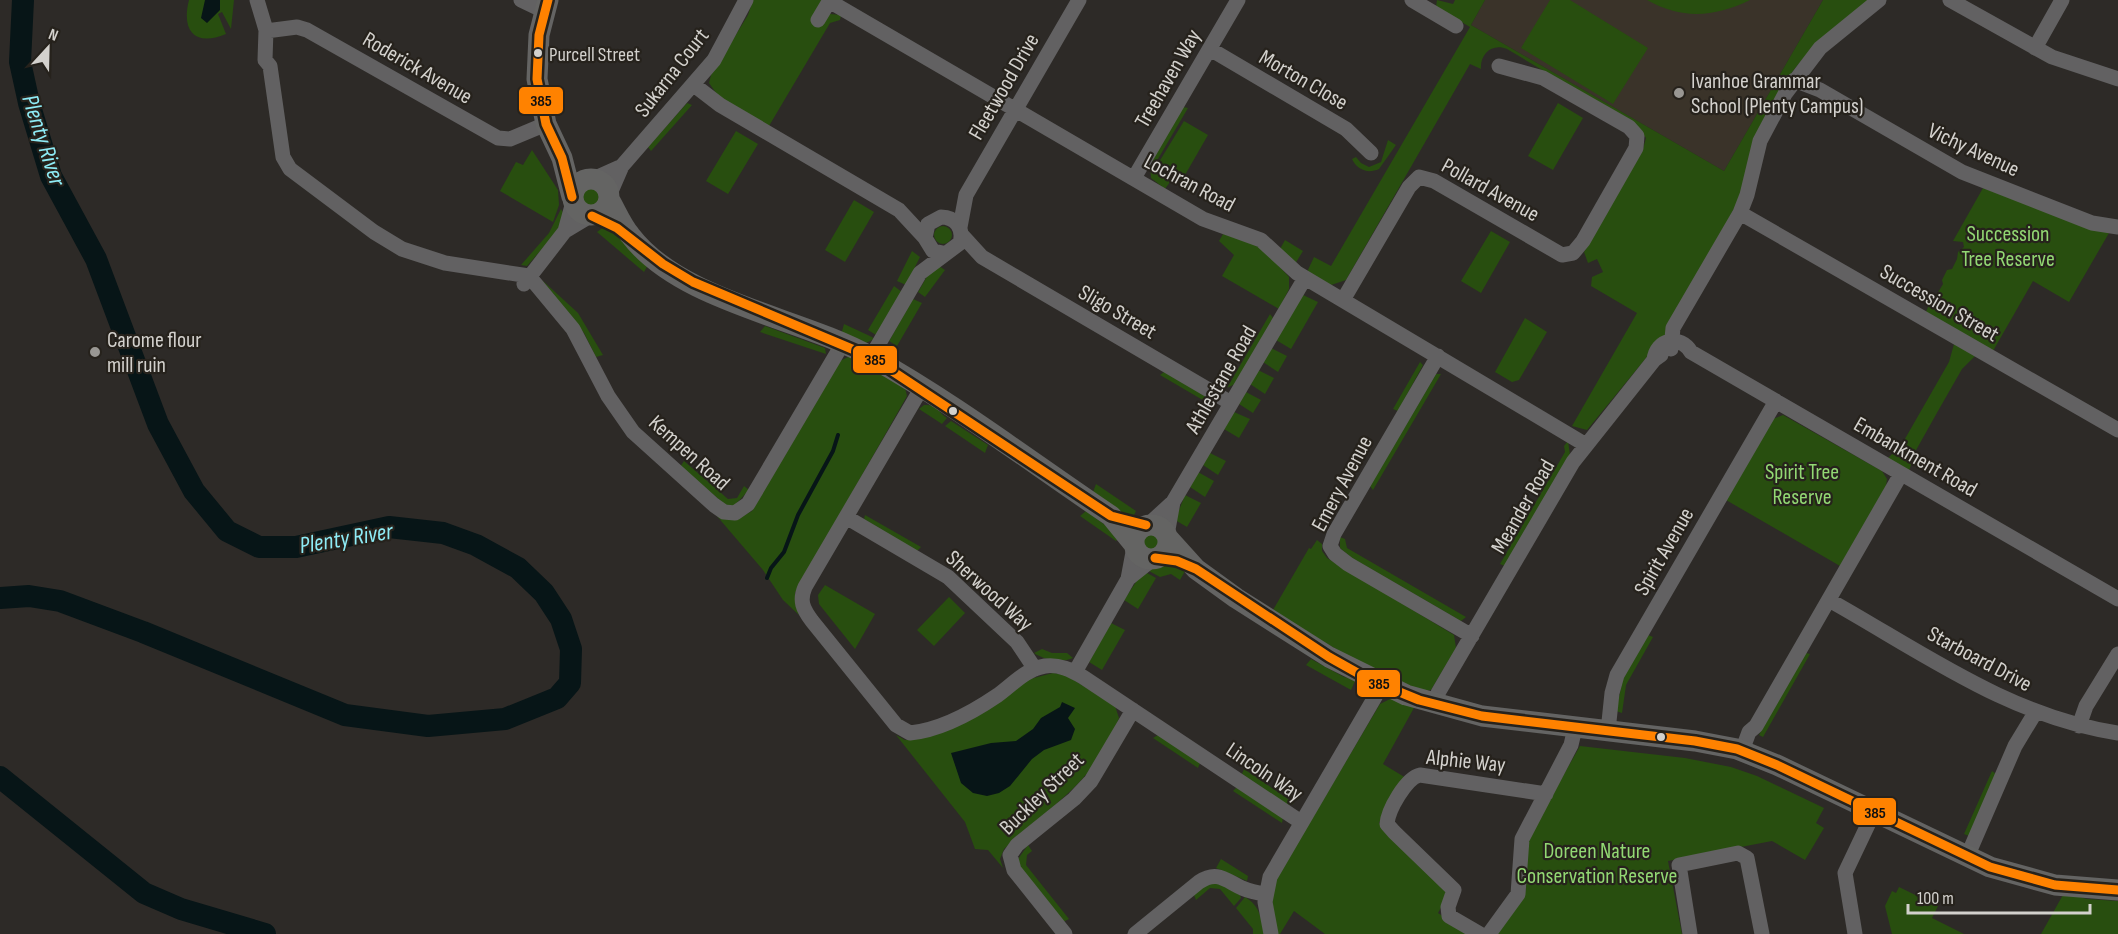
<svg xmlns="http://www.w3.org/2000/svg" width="2118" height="934" font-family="'Sofia Sans Condensed',sans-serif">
	<rect width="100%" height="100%" fill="#2d2a27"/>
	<path fill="#3a3329" d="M1485,0H1823L1724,171L1471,25Z"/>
	<path fill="#284e0f" d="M189,0H234L231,29L222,12L218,14L226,34C195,47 181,31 189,0Z
		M753,0H821L830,14L841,15L840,20L830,23L769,126L719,97L709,83L711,75L748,15Z
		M1437,0L1453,4L1455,0H1485L1471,25L1724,171L1823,0H1869C1838,26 1806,49 1784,84L1737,203L1669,330L1587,430L1572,426L1637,313L1591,286L1592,277L1603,272L1597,259L1588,263L1584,252L1643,149L1646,138L1636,126L1507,49C1492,43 1480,54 1481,69L1470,64L1346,280L1331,285L1307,272L1314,257L1331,266L1470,27L1436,7Z
		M1550,0H1570L1648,48L1613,104L1521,48Z
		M1647,0H1750C1715,17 1682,20 1647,0Z
		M687,103L692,105L651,151L648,147Z
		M1558,103L1583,118L1553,170L1528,156Z
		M1183,107L1188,108L1155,164L1152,161Z
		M1184,121L1208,135L1181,182L1161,170L1159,162Z
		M736,131L758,144L728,194L706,181Z
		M1388,140L1396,145L1379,169C1368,174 1357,170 1352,159L1356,157L1361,163L1369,167L1381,162Z
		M532,150L558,190L559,205L553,222L500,191L516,162L523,165Z
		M1150,165L1172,179L1165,189L1151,178Z
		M1983,188L2109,233L2069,302L2033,281L1993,351L1926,312L1933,295L1937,294L1943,284L1942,280L1947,270L1952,269L1957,259L1958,252L1964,247L1963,242L1953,241Z
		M581 197a9 9 0 1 1 18 0a9 9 0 1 1-18 0Z
		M854,200L874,212L845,262L825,250Z
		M561,209L565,216L555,234L527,266L521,265L549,233Z
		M605,226C614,228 637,257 648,265L644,272L597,232Z
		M934 235a9 9 0 1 1 18 0a9 9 0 1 1-18 0Z
		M1491,231L1510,242L1481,293L1461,281Z
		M1223,234L1251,242L1265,251L1289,277V289L1279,309L1222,276L1234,255L1219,241Z
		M1285,240L1303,251L1295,264L1280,249Z
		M912,251L920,257L906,285L897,281Z
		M939,266L945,270L925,297L918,292L929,273Z
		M542,280L578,313L603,355L596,357L584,333Z
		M894,286L902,292L876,335L868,330Z
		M1303,295L1318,302L1291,349L1276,340Z
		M913,299L922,303L897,346L889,341Z
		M1270,314L1273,318L1235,384L1227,388Z
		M1525,318L1547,332L1519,380L1512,382L1495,372Z
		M844,324L872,337L874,339L864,344L841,335Z
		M765,326L825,348L826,354L760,332Z
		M1954,344L1975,356L1962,369L1938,411L1915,452L1909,471L1888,458L1902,444L1949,362Z
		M1271,348L1287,356L1278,372L1263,362Z
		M850,356L905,388L907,396L795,593V603L799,615L783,600L763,570L716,515L739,518L752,511L840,361Z
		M1420,362L1423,365L1398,411L1393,409Z
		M1258,370L1274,378L1265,394L1250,384Z
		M1164,372L1210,399L1214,402L1213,406L1160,375Z
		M1436,374H1441L1373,490L1370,486Z
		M1246,392L1261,400L1253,413L1239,404Z
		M924,405C937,404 938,412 947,418L942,424L919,409Z
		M1234,412L1250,419L1239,438L1224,429Z
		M1783,415L1882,471L1887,479L1886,486L1840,566L1726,500L1773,419Z
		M951,421L988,445L985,453L945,426Z
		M1568,441L1570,455L1505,566L1500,564L1565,452L1564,446Z
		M1210,453L1226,461L1218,475L1203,465Z
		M684,461L728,499L737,498L744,486L749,490L734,506H727L680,467Z
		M1198,472L1214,481L1205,497L1190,487Z
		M1096,484L1136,511L1133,517L1119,513L1093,492Z
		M1185,495L1201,503L1187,527L1175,520Z
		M1086,511L1120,536L1116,541L1080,516Z
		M865,515L921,547L917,551L864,519Z
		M1142 542a9 9 0 1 1 18 0a9 9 0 1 1-18 0Z
		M1340,537L1345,539L1347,548L1466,617L1461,621L1352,558L1340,548Z
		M1317,540L1322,544V551L1327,558L1454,635L1456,648L1431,690L1414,692L1320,640L1273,610L1309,548L1311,549Z
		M1166,564L1185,571L1180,580L1171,574L1160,577L1149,571L1155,565Z
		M1147,573L1156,578L1138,609L1124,600L1138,579Z
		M825,585L875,614L855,649L819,604L818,595Z
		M949,597L965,613L934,646L917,630Z
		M1111,623L1125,630L1102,670L1089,662Z
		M1648,635L1653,637L1626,685L1622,713L1616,711L1623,679Z
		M1042,649L1052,653H1067L1073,658C1062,663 1044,660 1034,653Z
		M1806,653L1810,654L1763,737L1759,735Z
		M1311,659L1344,677L1356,679L1351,690L1306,665Z
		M1053,673L1066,675L1115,706L1119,718C1093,786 1052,803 1004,849L1000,859L1003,868L988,850L975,849L965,822L896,735L905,740H913L1030,679Z
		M1392,698L1415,706L1383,764L1406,778L1379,823L1449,893L1438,913L1470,934H1325L1294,911L1280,934H1277L1272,900L1276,879L1380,704Z
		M1158,735L1200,763L1198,768L1153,738Z
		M1580,746L1685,758L1731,767L1757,776L1824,808L1816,823L1824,828L1805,860L1772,841L1668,861L1682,934H1497L1526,890L1527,839Z
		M1244,769L1294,803L1291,805L1286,804L1242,774Z
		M1992,771L1996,774L1969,836L1964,834Z
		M1237,787L1283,818L1282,823L1233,791Z
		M1028,845L1032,851L1027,855L1026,865L1069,919L1063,922L1021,869L1018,859Z
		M1221,859L1248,876L1247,881L1216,868Z
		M1216,882L1240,895L1241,898L1234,906L1220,889L1210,888L1196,900L1194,895L1206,885Z
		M1899,887L1938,906L1932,918L1964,934H1892L1885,906L1892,891L1896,893Z
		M2064,893L2087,899L2118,901V934H2041Z
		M1245,897C1260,906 1261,917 1264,934H1253V929L1236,908Z"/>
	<path fill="#071517" d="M205,0H220V10L207,23L201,18Z
		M1062,702L1075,708L1068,718L1075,729L1071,740L1044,750L1032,759L1010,786L999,793L987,796L973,793L961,783L951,753L991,743L1016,741L1033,729L1041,718L1060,707Z"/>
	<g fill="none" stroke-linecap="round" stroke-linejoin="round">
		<path stroke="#071517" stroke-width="4" d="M767,578L771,568L784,552L798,515L833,451L838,435"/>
		<path stroke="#071517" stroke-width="22" d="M0,598L29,596L60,601L143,632L345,715L428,726L505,719L557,698L570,683L571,649L561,619L544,593L518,568L476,545L443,533L389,527L296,547H259L227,531L194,491L158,424L96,259L51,176L29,103L20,62L23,0
			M0,777L144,893L181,909L265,934"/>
		<path stroke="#626162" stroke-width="15" d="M257,0L266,30L265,60L270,66L283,157L290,169L374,232L402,249L445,263L529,276L573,329L608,396L633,432L714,505L724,512L735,513L748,504L843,343
			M521,0L544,11
			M1412,0L1456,26
			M1950,0L2052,57L2118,79
			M829,1L1203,219L1261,240L1297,273L1586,445
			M818,20L830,0
			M266,31L297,27L307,30L498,138L510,139L546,124
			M2035,48L2062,0
			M1210,49L1346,129L1371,153
			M1794,80L1820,90L1962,172L2092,223L2118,227
			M694,85L720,105L899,210L925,238
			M1134,178L1238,0
			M593,179L622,166
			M609,196L622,166L714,60L746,0
			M1740,213L2118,430
			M960,227L966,195L1079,0
			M565,231L573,202
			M961,234L982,257L1231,403
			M524,284L565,231L590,216
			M1343,300L1409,187L1419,177L1434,181L1562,255L1573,253L1583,241L1636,148L1637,136L1629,127L1543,78L1499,66
			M1671,349L1673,328L1740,213L1747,195L1760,141L1785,94L1820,48L1879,0
			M1438,356L1334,534L1330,546L1335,554L1348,564L1472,636
			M871,357L920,273L960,243C964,229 956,217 941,217L928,224L925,238L933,251L943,253
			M1654,360C1656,339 1680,334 1691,352L2118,599
			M921,389L805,587C799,601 803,609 812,621L896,725L910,733C941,730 973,712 998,695C1013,684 1026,669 1045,666C1059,664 1071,670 1083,677L1301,822
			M846,517L948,577L1017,642L1035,669
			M1149,524L1173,502
			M1167,535L1173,502L1305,278
			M1128,579L1153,559
			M1829,600C1922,652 2010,717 2118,733
			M1075,672L1128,579L1134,547
			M1434,705L1438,693L1573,462L1654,360L1661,355
			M2079,726L2086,706L2118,654
			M1608,731L1612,693L1617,675L1776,401
			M1742,751L1749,732L1756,726L1901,474
			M1967,857L2015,746L2035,713
			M1065,934L1014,870L1010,855L1017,845L1074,799L1091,781L1133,710
			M1135,934L1199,882C1217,870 1225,880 1242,888C1249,891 1258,893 1265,894
			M1271,934L1265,902L1270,877L1382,685
			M1480,934L1449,916L1448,907L1454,890L1394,832L1387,824C1388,810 1406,778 1420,775L1546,794
			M1489,934L1518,894L1522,839L1571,745L1575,728
			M1690,934L1679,865L1738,853L1747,858L1762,934
			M1855,934L1845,873L1874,812"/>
		<path stroke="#646463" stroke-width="21" d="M548,0L539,35L537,79L546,124L562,158L572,197
			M573 197a18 18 0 1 1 36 0a18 18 0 1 1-36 0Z
			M609,199C616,211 621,224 630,235C681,302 800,317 871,357C955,404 1032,463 1111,516L1133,543
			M1134 542a17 17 0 1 1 34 0a17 17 0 1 1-34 0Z
			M1168,538L1196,569L1236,598L1329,657L1406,695L1482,716L1695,741L1737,749L1777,765L1990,867L2055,885L2118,890"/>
		<defs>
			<path id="bus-1" d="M548,0L539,35L537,79L546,124L562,158L572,197
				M592,216L617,228L663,264L693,282L871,357L1111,516L1146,525
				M1155,558L1177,561L1196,569L1329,657L1370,680L1419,700L1482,716L1695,741L1737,749L1777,765L1990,867L2055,885L2118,890"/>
		</defs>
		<use href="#bus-1" stroke="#26221c" stroke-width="14"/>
		<use href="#bus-1" stroke="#ff8200" stroke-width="9"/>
	</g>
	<g fill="#d3d1cd" stroke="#26221c" stroke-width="2">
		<circle cx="538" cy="53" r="5"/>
		<circle cx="953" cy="411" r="5"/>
		<circle cx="1661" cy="737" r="5"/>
	</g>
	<g fill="#999793" stroke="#26221c" stroke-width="2">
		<circle cx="1679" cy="93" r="6"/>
		<circle cx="95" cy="352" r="6"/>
	</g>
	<g text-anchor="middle" stroke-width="4.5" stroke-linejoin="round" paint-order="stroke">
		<g font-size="20" fill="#d3d1cd" stroke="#26221c" text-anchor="start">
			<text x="549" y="61">Purcell Street</text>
		</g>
		<g font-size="22" fill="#d3d1cd" stroke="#26221c">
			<text transform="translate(418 67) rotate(30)" y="8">Roderick Avenue</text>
			<text transform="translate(671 72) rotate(-52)" y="8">Sukarna Court</text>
			<text transform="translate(1167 78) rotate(-60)" y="8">Treehaven Way</text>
			<text transform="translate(1304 79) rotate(30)" y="8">Morton Close</text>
			<text transform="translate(1003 86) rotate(-60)" y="8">Fleetwood Drive</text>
			<text transform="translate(1974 149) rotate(25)" y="8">Vichy Avenue</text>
			<text transform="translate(1190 182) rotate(28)" y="8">Lochran Road</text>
			<text transform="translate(1491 189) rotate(29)" y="8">Pollard Avenue</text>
			<text transform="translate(1940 302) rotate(30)" y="8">Succession Street</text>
			<text transform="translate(1118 311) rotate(30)" y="8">Sligo Street</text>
			<text transform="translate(1220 379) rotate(-60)" y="8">Athlestane Road</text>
			<text transform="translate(690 452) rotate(42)" y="8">Kempen Road</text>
			<text transform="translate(1916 456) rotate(30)" y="8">Embankment Road</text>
			<text transform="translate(1341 483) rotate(-62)" y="8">Emery Avenue</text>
			<text transform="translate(1522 506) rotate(-60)" y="8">Meander Road</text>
			<text transform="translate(1663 551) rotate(-60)" y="8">Spirit Avenue</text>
			<text transform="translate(990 590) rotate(42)" y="8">Sherwood Way</text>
			<text transform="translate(1980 658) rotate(28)" y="8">Starboard Drive</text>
			<text transform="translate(1466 760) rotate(6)" y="8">Alphie Way</text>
			<text transform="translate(1265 771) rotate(34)" y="8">Lincoln Way</text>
			<text transform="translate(1041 793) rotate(-44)" y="8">Buckley Street</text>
		</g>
		<g font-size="22" fill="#d3d1cd" stroke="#26221c" text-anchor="start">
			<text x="1691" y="88">Ivanhoe Grammar<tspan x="1691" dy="25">School (Plenty Campus)</tspan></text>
			<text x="107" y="347">Carome flour<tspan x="107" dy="25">mill ruin</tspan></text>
		</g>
		<g font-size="22" fill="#92d873" stroke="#26221c">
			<text x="2008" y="241">Succession<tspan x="2008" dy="25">Tree Reserve</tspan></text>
			<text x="1802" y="479">Spirit Tree<tspan x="1802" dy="25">Reserve</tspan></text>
			<text x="1597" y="858">Doreen Nature<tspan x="1597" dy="25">Conservation Reserve</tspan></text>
		</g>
		<g font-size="24" font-style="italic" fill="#8eecf6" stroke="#26221c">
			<text transform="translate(44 140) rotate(72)" y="8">Plenty River</text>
			<text transform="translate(346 538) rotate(-9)" y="8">Plenty River</text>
		</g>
	</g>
	<g stroke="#26221c" stroke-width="2">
		<rect x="518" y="86" width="46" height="29" rx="6" fill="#ff8200"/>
		<rect x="852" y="345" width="46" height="29" rx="6" fill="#ff8200"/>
		<rect x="1356" y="669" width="45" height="29" rx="6" fill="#ff8200"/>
		<rect x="1852" y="797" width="45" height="29" rx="6" fill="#ff8200"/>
	</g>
	<g font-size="16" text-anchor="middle" font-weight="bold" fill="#111">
		<text x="541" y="106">385</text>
		<text x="875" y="365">385</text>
		<text x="1379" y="689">385</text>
		<text x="1875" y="818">385</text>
	</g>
	<g transform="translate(48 48) rotate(22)" stroke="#26221c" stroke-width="4.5" paint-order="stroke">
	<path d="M0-4.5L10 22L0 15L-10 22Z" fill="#d3d1cd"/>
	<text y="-9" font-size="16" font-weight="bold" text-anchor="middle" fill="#d3d1cd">N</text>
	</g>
	<path d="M1908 904v9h182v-9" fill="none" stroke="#d3d1cd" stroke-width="3"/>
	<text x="1917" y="904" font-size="18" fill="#d3d1cd" stroke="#26221c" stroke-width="4.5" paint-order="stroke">100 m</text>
</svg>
